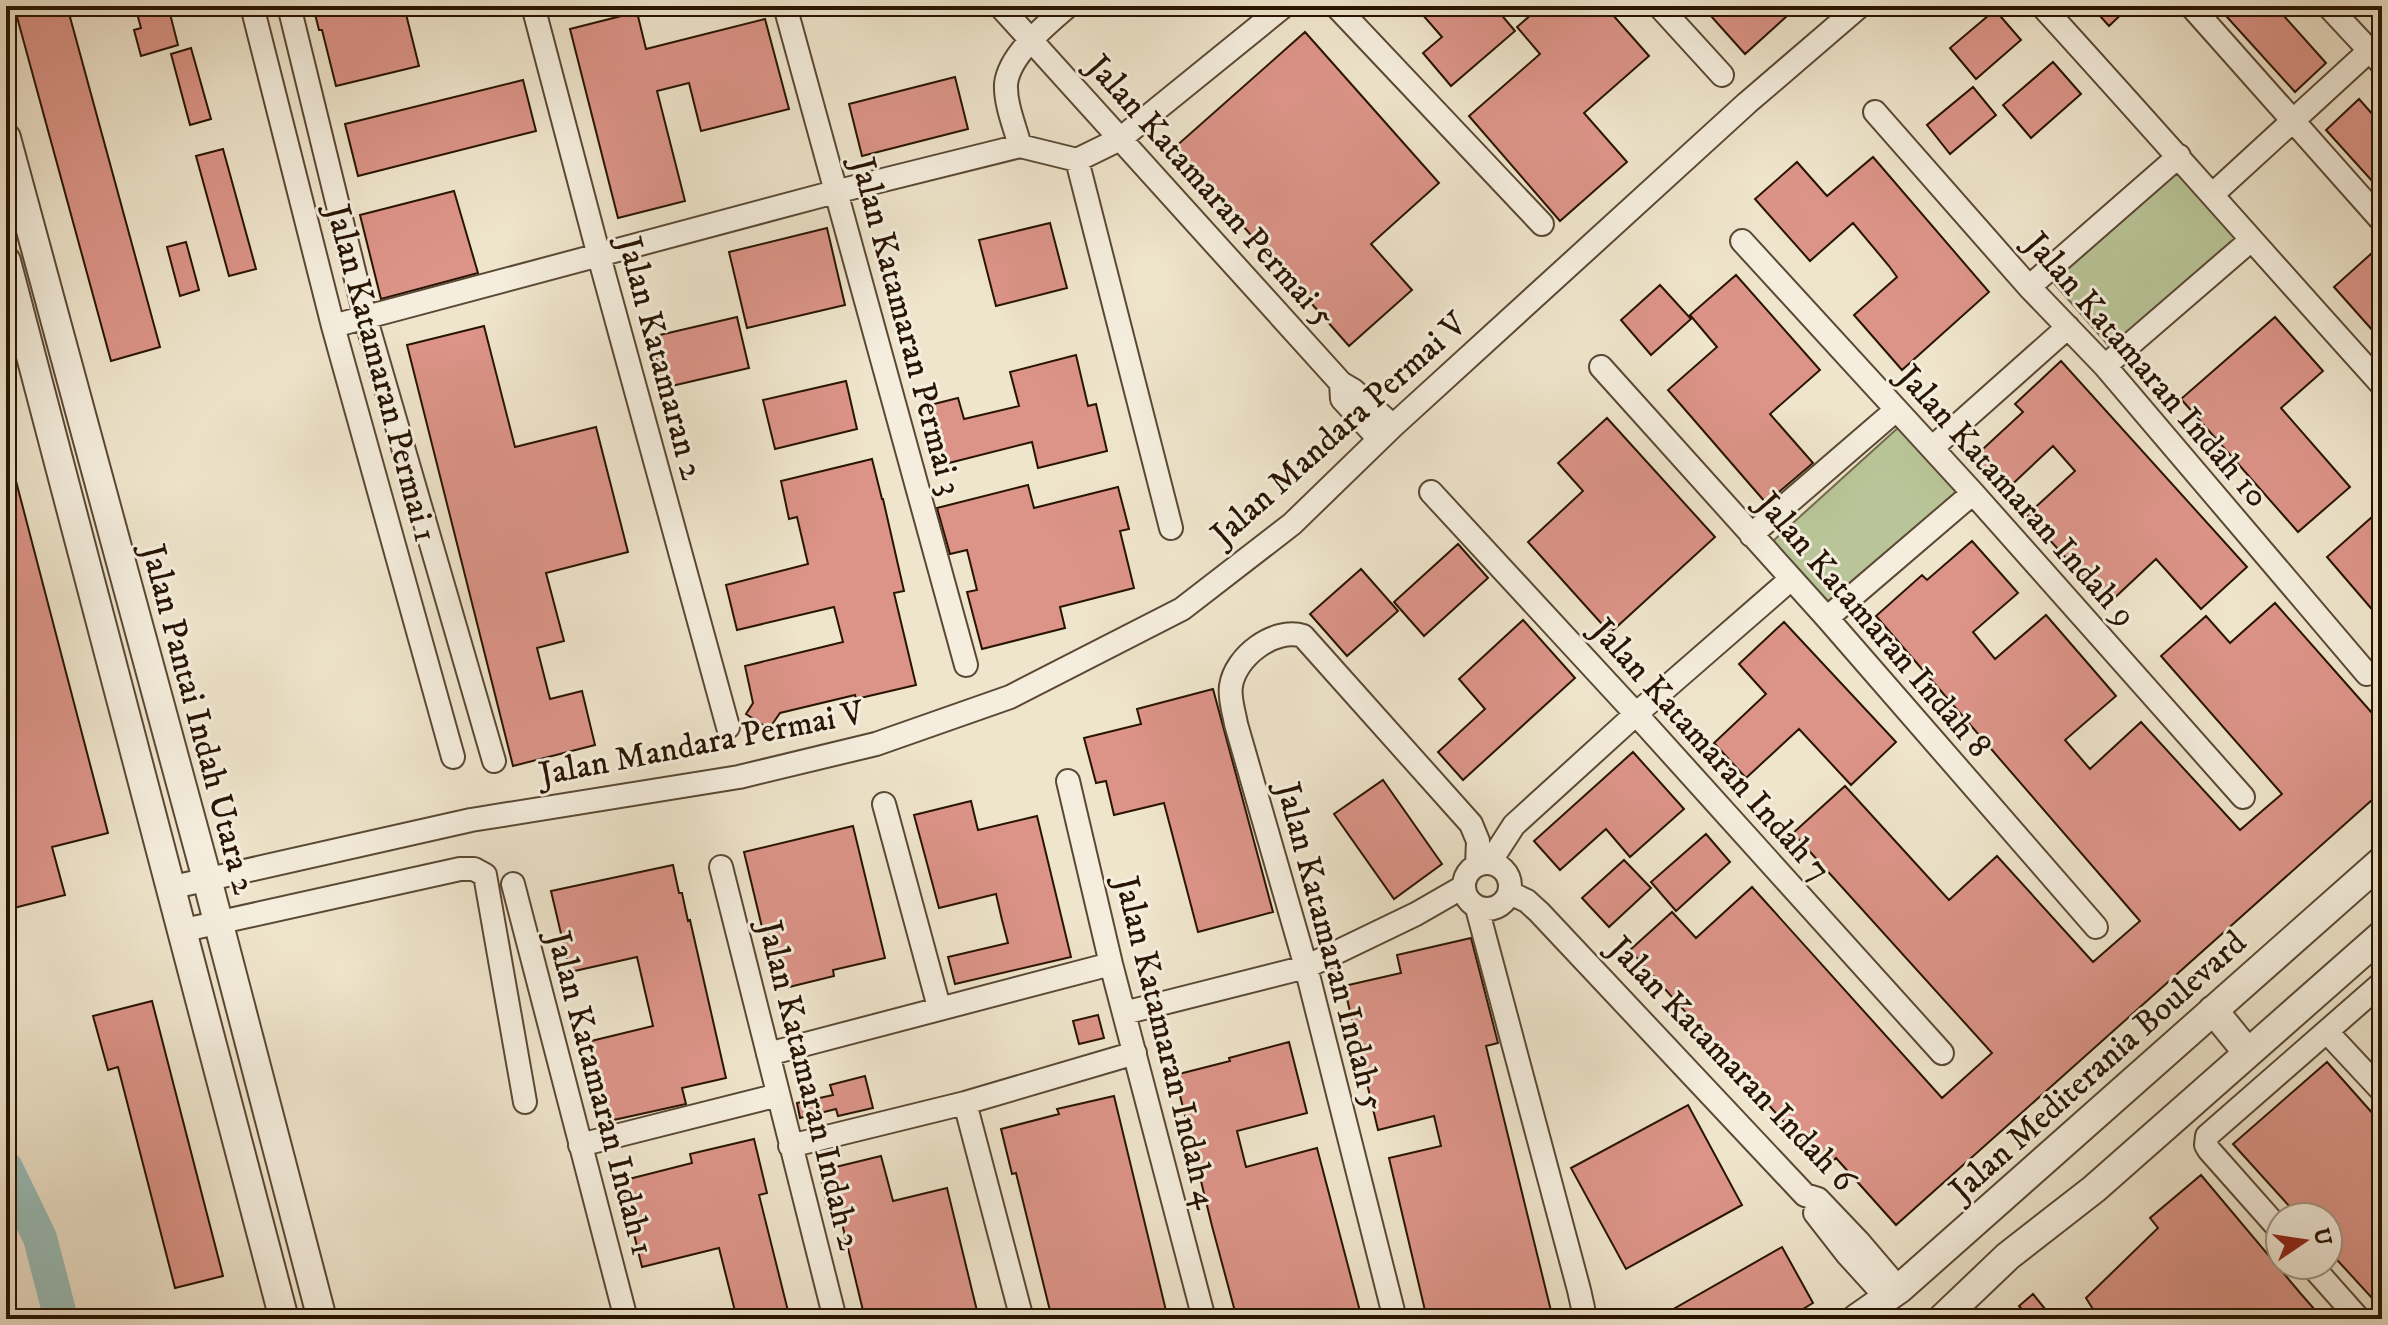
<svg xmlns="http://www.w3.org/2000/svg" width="2388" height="1325" font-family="'IM FELL DW Pica',serif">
	<rect width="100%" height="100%" fill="#efe5cc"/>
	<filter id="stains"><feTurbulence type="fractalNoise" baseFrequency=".0025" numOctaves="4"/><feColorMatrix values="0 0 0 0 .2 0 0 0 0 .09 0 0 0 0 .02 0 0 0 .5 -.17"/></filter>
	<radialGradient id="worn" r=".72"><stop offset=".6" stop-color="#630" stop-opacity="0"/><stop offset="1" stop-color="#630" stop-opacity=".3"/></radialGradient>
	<path fill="#b9c598" stroke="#706c4d" stroke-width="2" d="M2181,169L2244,241L2116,354L2053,282Z
		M1900,426L1963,497L1836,612L1773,541Z"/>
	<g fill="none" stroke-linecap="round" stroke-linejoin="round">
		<path stroke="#9abfbb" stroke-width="34" d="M6,1168L40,1238L61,1319"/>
	</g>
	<path fill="#dc9488" stroke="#281402" stroke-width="2" d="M14,6H67L160,347L111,361Z
		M135,6H168L178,45L141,56L134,30L141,28Z
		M313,6H404L419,66L336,86L322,30H319Z
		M1415,6H1494L1515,31L1451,86L1423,53L1442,37Z
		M1541,6H1605L1649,56L1584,113L1627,162L1560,221L1469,116L1540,54L1517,27Z
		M1702,6H1798L1745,54Z
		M2091,6H2130L2109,26Z
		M2217,6H2275L2326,63L2295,92Z
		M1995,10L2021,40L1976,79L1950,48Z
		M637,12L646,49L765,19L789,109L701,131L689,83L657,91L685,201L618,218L570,29Z
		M1305,32L1439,183L1371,244L1412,290L1349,346L1174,148Z
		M191,48L211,119L190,125L171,54Z
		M2053,62L2081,94L2031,138L2003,105Z
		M955,77L968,129L862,156L849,104Z
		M523,80L536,131L358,176L345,124Z
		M1973,87L1996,115L1950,154L1927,125Z
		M2359,99L2382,125V192L2326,130Z
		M223,149L256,269L229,276L196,156Z
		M1873,157L1989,292L1902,370L1854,315L1897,277L1889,266L1853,223L1810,261L1755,199L1797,162L1827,196Z
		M454,191L478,273L381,299L360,215Z
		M1050,223L1067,288L996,306L979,240Z
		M827,228L845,305L747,328L729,252Z
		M186,242L199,290L180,296L167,247Z
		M2382,244V341L2334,287Z
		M1736,275L1820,370L1770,414L1813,463L1766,503L1668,390L1717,347L1690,315Z
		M1660,285L1691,319L1651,355L1621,320Z
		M737,317L749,368L663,388L651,337Z
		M2275,317L2323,371L2281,408L2350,487L2298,532L2181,399Z
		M484,326L515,447L596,427L628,552L546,573L564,641L537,648L550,699L582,691L595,745L513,766L407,345Z
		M1076,355L1088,406L1096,404L1107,451L1038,468L1032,442L945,464L930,405L958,398L964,419L1019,406L1010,372Z
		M2061,361L2247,567L2201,609L2156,559L2108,604L2027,515L2075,471L2053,446L2003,493L1972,459L2023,412L2015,404Z
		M846,381L857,429L775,449L763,400Z
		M1607,418L1715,537L1610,633L1528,542L1583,491L1558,463Z
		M872,459L882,499H883L904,591L894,593L916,685L856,699L855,695L780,713L769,729L746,714L753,703L745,666L843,642L834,607L737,630L726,585L808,564L797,517L789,519L781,481Z
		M6,462H11L108,833L52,847L65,895L6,910Z
		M1028,485L1034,508L1118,487L1129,529L1120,531L1134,588L1060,607L1065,628L982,649L967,592L977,590L967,550L950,554L937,508Z
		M2382,508V621L2327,557Z
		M1972,541L2018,593L1973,632L1995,659L2046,615L2116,696L2065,740L2090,769L2141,722L2240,830L2269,805L2282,794L2161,656L2206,616L2230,643L2275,603L2372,713L2382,704V791L1896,1225L1836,1158L1825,1168L1630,950L1672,912L1696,938L1752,887L1942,1098L1992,1053L1793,833L1845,786L1949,900L1997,856L2093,962L2140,921L1876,616L1922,575L1927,580Z
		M1458,544L1488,578L1424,636L1394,602Z
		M1361,569L1398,611L1347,656L1310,614Z
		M1523,620L1575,678L1463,780L1438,752L1485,709L1459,679Z
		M1784,622L1896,742L1851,785L1799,729L1746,778L1714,743L1766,694L1739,664Z
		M1213,689L1273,912L1198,932L1164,803L1114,815L1106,781L1096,783L1084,738L1141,724L1137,709Z
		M1633,752L1684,809L1630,857L1606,829L1560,870L1534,841Z
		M1383,780L1442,864L1394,899L1334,814Z
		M971,801L978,830L1037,816L1071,957L955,984L948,957L1008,943L1002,920L996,894L939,908L914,815Z
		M853,826L885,958L833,970L834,976L777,990L744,852Z
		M1706,834L1730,862L1676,911L1651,882Z
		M1624,860L1651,888L1609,927L1582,898Z
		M673,865L679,893H682L688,921L690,920L726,1078L682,1088L686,1104L609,1121L591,1041L653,1026L637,957L570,972L551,891Z
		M1471,938L1498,1043L1486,1046L1553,1319H1427L1389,1158L1441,1146L1434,1116L1378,1130L1344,986L1401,973L1397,955Z
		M152,1001L223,1276L175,1288L118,1067L108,1070L93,1016Z
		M1098,1015L1104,1038L1079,1044L1073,1021Z
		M1289,1042L1307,1113L1237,1131L1246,1167L1317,1148L1362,1319H1237L1212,1226L1175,1075L1230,1061L1229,1058Z
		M2327,1062L2382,1124V1309L2328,1250V1217H2299L2233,1144Z
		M865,1076L873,1108L838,1116L836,1109L800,1118L797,1103L833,1095L830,1085Z
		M1114,1096L1168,1319H1052L1016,1173L1012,1174L1001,1129L1059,1114L1057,1109Z
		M1688,1105L1742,1205L1626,1269L1571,1168Z
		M754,1139L767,1193L759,1195L790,1319H737L719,1248L642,1267L621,1181L692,1163L690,1154Z
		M881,1156L893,1201L947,1188L979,1319H865L840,1215L830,1218L819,1171Z
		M2201,1175L2301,1294L2323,1319H2099L2086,1298L2158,1228L2150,1218Z
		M1782,1247L1813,1303L1786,1319H1656Z
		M2033,1294L2046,1310L2035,1319H2030L2019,1306Z"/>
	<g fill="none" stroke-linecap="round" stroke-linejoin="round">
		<defs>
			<path id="minor" d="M252,6L333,326L453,757
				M289,6L365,316L494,761
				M533,6L599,256L728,727
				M785,6L966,665
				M1000,6L1341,383L1353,390L1393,426
				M1068,6C1047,24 1009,55 1006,84C1005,104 1015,127 1020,146L1077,160L1120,139L1284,6
				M1336,6L1542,224
				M1659,6L1722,75
				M2042,6C2157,132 2268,259 2382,385
				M2191,6L2382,221
				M2328,6L2382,64
				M1875,112L2029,287L2105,366L2367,674
				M1077,160L1171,528
				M2213,194L2370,50
				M1742,241L1973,493L2243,797
				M2029,287L2179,156
				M333,326L835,192L1020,146
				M2105,366L2251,240
				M1601,367L1827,618L2096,927
				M1341,383L1342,399L1379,439
				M1932,448L2068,327
				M1431,492L1636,714L1942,1053
				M1751,535L1896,410
				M1827,618L1973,493
				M1068,781L1111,964L1204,1319
				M884,804L939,1007
				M1490,862L1514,825L1636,714L1791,579
				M1464 886a23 23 0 1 1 46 0a23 23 0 1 1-46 0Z
				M721,867L835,1319
				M513,884L626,1319
				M169,888L471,820L739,777L876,744L1010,697L1182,609L1292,524L1393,426L1747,103L1860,6
				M1510,893L1527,901L1539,912L1805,1195L1818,1199L1858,1241L1899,1289
				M1477,908L1579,1290L1583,1308V1319
				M180,931L460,869H474L485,875L525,1102
				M1124,1013L1306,967L1416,914L1463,887
				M2327,1032L2382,1091
				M768,1054L1111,964
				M965,1103L1022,1319
				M580,1145L778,1095
				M790,1146L965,1103L1135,1053
				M1815,1213L1847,1254L1887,1298
				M2280,1230L2209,1150L2206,1145L2207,1136L2382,983
				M2311,1265L2359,1319
				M1395,1319L1306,967L1236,724C1234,712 1229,698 1231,686C1235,657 1274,627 1303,636L1471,824L1478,841L1477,865"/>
			<path id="tertiary" d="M6,138L207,879L322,1319
				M6,261L284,1319
				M2213,1010L2248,1053
				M1856,1319L1899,1289L2382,861
				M1942,1319L2008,1256L2094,1189L2382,935"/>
		</defs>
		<use href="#minor" stroke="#5a4834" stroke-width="26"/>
		<use href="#tertiary" stroke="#5a4834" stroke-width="32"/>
		<use href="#minor" stroke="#f5eede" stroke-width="22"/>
		<use href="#tertiary" stroke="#f5eede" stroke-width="28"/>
	</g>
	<g text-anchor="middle" stroke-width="6" stroke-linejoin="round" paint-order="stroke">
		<g font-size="34" fill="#281402" stroke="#f5eede">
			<text transform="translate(1212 190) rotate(48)" y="12">Jalan Katamaran Permai 5</text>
			<text transform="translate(908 326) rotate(75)" y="12">Jalan Katamaran Permai 3</text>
			<text transform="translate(662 358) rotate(75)" y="12">Jalan Katamaran 2</text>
			<text transform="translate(2148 369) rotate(49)" y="12">Jalan Katamaran Indah 10</text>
			<text transform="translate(383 373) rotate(75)" y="12">Jalan Katamaran Permai 1</text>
			<text transform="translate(1338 428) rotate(-42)" y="12">Jalan Mandara Permai V</text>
			<text transform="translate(2018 495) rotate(48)" y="12">Jalan Katamaran Indah 9</text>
			<text transform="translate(1875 624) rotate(49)" y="12">Jalan Katamaran Indah 8</text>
			<text transform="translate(200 719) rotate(75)" y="12">Jalan Pantai Indah Utara 2</text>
			<text transform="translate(701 742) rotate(-11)" y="12">Jalan Mandara Permai V</text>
			<text transform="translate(1712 749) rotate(48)" y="12">Jalan Katamaran Indah 7</text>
			<text transform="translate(1332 946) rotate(75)" y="12">Jalan Katamaran Indah 5</text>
			<text transform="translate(1168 1042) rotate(76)" y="12">Jalan Katamaran Indah 4</text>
			<text transform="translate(1733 1063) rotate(46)" y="12">Jalan Katamaran Indah 6</text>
			<text transform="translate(2097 1065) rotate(-42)" y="12">Jalan Mediterania Boulevard</text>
			<text transform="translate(811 1085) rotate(76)" y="12">Jalan Katamaran Indah 2</text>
			<text transform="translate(602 1093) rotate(75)" y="12">Jalan Katamaran Indah 1</text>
		</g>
	</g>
	<rect width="2388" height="1325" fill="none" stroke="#efe5cc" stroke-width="32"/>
	<rect x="8" y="8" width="2372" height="1309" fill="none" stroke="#281402" stroke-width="4"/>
	<rect x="16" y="16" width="2356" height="1293" fill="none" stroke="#281402" stroke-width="2"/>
	<g transform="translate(2304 1241) rotate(77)"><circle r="38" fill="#f5eede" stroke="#a39786" stroke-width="2"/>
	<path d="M0-6L14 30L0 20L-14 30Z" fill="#8f2418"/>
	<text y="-12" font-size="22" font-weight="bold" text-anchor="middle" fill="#281402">U</text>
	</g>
	<rect width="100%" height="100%" filter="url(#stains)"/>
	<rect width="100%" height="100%" fill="url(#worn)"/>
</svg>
